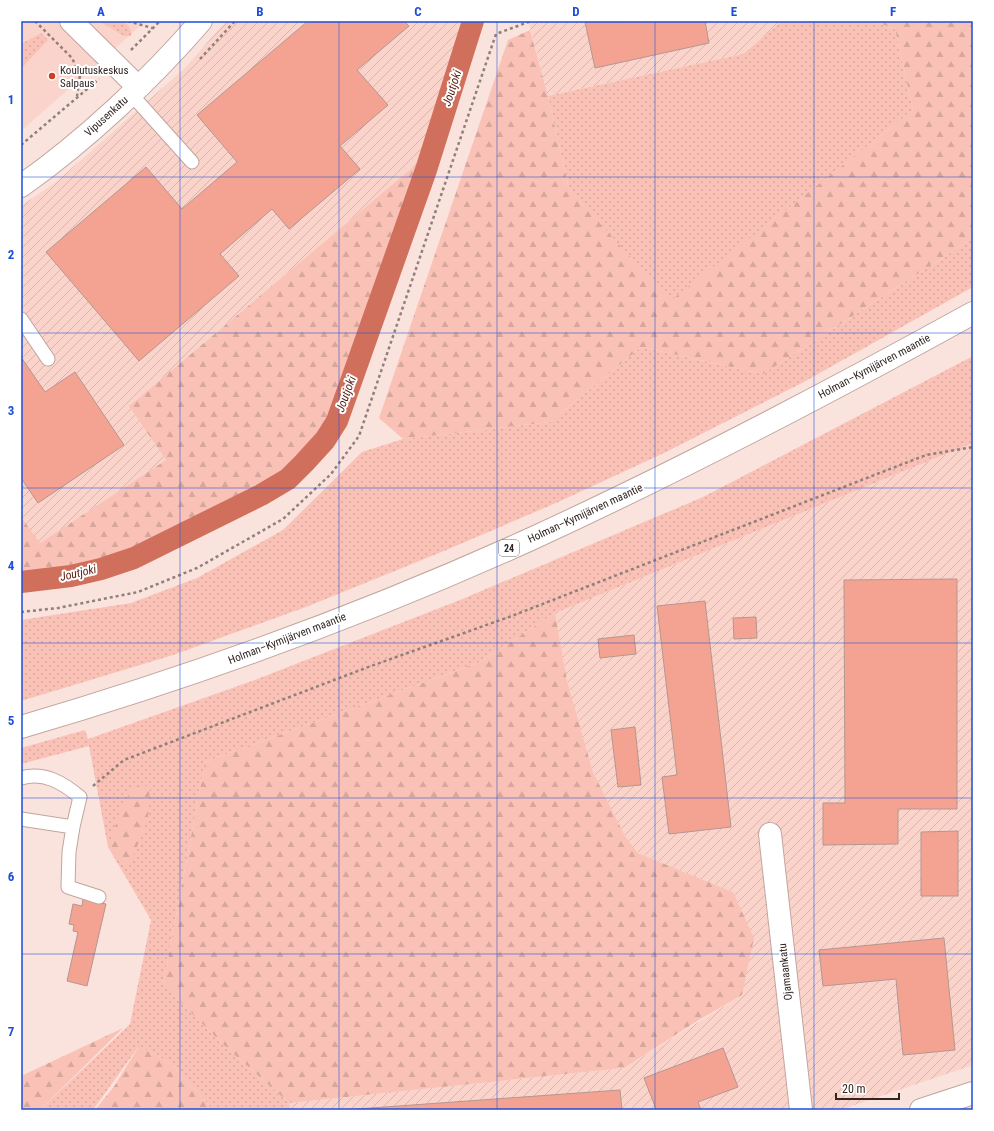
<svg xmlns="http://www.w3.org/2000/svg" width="994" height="1131" font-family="'Roboto Condensed',sans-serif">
	<defs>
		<pattern id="industrial-furrows" width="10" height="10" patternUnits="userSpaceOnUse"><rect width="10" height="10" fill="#fad4cb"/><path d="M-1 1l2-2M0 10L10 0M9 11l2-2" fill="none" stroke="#d7b6ae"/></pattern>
		<pattern id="grass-dots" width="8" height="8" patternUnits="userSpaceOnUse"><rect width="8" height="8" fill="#fac2b6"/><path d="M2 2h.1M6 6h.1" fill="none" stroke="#d7a79c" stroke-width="1.8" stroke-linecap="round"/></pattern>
		<pattern id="forest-firs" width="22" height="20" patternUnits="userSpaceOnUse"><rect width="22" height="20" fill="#fac2b6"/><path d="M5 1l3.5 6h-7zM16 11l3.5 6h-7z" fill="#d7a79c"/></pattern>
	</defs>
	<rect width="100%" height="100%" fill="#fbe3dd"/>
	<path fill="#fad4cb" d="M21,21H146L21,131Z"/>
	<path fill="url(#industrial-furrows)" d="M226,21H463L419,162L130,405L166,460L39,544L21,517V206L56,182L185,68Z
		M528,21H782L743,54L548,96Z
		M973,443V1065L840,1110H290L289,1103L624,1068L742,995L733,892L638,853L625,836L593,772L567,680L555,613Z"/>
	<path fill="url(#grass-dots)" d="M99,21C113,21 132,17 131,36H124Z
		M782,21H873L895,29L913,110L670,302L569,189L548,96L743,54Z
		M41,33L48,40L21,69V44Z
		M973,238V287L802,383L664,453L556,503L444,551L306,607L173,655L21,701V620L131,603L197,578L283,530L362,452L403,439L550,422L641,347L763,374Z
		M973,356V443L555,613L480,662L205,762L163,985L229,1050L289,1103L290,1110H213L172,1064L139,1046L93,1110H40L130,1024L151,920L108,847L89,746L21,764V748L85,730L88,739L252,681L460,600L703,497Z"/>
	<path fill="url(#forest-firs)" d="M873,21H973V238L763,374L641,347L550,422L403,439L379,418L508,40L530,30L548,96L569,189L670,301L913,110L895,29Z
		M419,162L332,406L321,430L288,468L263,484L135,548L91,562L21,573V517L40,543L166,460L129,406Z
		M555,613L567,680L593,772L625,836L638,853L733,892L754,938L742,995L699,1020L624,1068L289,1103L229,1050L163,985L205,762L480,662Z
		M150,786L148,819L129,867L108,847L123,805L133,787Z
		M123,1028L40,1110H21V1076Z
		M139,1046L172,1064L213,1110H95L115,1085Z"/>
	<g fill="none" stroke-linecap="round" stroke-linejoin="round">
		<path stroke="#d0705c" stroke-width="22" d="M21,582L71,576L101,569L134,558L261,495L288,479L304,463L325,440L337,421L426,170L473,21"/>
	</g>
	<path fill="#f4a392" stroke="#b39790" d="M308,21H404L409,26L357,70L388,105L340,146L360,169L289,229L272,209L220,254L239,276L139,361L46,252L146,167L182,209L237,162L197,115Z
		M705,21L709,43L595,68L585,22Z
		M21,357L45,392L75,372L124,445L38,503L21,478Z
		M957,579V809H898V844L823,845V803H845L844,580Z
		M705,601L731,827L669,834L662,777L677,775L657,606Z
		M756,617L757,638L734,639L733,618Z
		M634,635L636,654L600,658L598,639Z
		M635,727L641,785L618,787L611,730Z
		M958,831V896H921V832Z
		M83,899L106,904L87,986L67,981L78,932L73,931L74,925L69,924L73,904L82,906Z
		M944,938L955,1050L903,1055L896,979L823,986L819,950Z
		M723,1048L738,1087L698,1102L701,1110H653L656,1109L644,1078Z
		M620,1090L622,1110H343Z"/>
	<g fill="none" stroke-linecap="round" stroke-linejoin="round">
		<defs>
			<path id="lane" d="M131,94L192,162
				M21,319L48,359
				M21,778C44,771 63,783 80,797L73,827L21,819
				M73,827L69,852L68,887L99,897"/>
			<path id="street" d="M71,21L138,87
				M770,834L801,1110"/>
			<path id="secondary" d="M21,186C85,141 150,80 201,21
				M921,1110L973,1093"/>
			<path id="highway" d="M21,727C195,676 366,614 531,539C681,470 828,393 973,313"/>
		</defs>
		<use href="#lane" stroke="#c1a59e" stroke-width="15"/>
		<use href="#street" stroke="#c1a59e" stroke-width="24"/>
		<use href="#secondary" stroke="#c1a59e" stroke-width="24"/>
		<use href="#highway" stroke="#c1a59e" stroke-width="24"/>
		<path stroke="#907f7b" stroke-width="2.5" stroke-dasharray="3 3" stroke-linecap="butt" d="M35,21L72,58L80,75L77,96
			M128,21L152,28
			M131,50L160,21
			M200,59L235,21
			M21,145L99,79
			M21,612L58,608L138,592L197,568L283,519L331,474L359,436L496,34L531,21
			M93,786L124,760L371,666L509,617L926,455L973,447"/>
		<use href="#lane" stroke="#fff" stroke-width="13"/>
		<use href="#street" stroke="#fff" stroke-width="22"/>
		<use href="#secondary" stroke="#fff" stroke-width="22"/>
		<use href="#highway" stroke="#fff" stroke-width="22"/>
	</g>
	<path fill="none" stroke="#1d4ed8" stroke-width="1" stroke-opacity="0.55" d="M180,21V1110M339,21V1110M497,21V1110M655,21V1110M814,21V1110M21,177H973M21,333H973M21,488H973M21,643H973M21,798H973M21,954H973"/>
	<circle fill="#ca3f25" stroke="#fff" stroke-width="1.5" cx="52" cy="76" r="4"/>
	<g text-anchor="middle" stroke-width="4" stroke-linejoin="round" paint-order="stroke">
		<rect fill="#fff" stroke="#6e6665" stroke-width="1" x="499" y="540" width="20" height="16" rx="3"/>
		<g font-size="10" font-weight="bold" fill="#302523">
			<text x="509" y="552">24</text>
		</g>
		<g font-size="11" fill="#302523" stroke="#fff" text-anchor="start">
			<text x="60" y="74">Koulutuskeskus<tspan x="60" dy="13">Salpaus</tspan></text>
		</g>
		<g font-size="11" fill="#302523" stroke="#fff">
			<text transform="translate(106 116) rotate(-42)" y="4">Vipusenkatu</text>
			<text transform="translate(874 366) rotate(-28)" y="4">Holman–Kymijärven maantie</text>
			<text transform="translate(585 513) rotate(-25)" y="4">Holman–Kymijärven maantie</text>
			<text transform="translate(287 638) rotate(-21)" y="4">Holman–Kymijärven maantie</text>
			<text transform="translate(785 972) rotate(-96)" y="4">Ojamaankatu</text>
		</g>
		<g font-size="12" font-style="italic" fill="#581b0f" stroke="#fff">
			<text transform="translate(452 88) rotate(-72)" y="4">Joutjoki</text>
			<text transform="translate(346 394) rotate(-70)" y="4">Joutjoki</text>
			<text transform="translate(78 573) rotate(-13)" y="4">Joutjoki</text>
		</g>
	</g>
	<rect width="994" height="1131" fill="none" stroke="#ffffff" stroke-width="44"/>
	<path d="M836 1093v6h63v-6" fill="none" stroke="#302523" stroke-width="2"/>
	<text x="842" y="1093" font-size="12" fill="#302523" stroke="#ffffff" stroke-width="3" paint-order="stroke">20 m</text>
	<rect x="22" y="22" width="950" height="1087" fill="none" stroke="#1d4ed8" stroke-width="1.5"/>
	<g font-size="13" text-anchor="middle" font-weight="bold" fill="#1d4ed8">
		<text x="101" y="16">A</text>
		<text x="260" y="16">B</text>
		<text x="418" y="16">C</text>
		<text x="576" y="16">D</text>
		<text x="734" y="16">E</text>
		<text x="893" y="16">F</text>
		<text x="11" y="104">1</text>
		<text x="11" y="259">2</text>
		<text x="11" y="415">3</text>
		<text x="11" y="570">4</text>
		<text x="11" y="725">5</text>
		<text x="11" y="881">6</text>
		<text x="11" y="1036">7</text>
	</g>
</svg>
